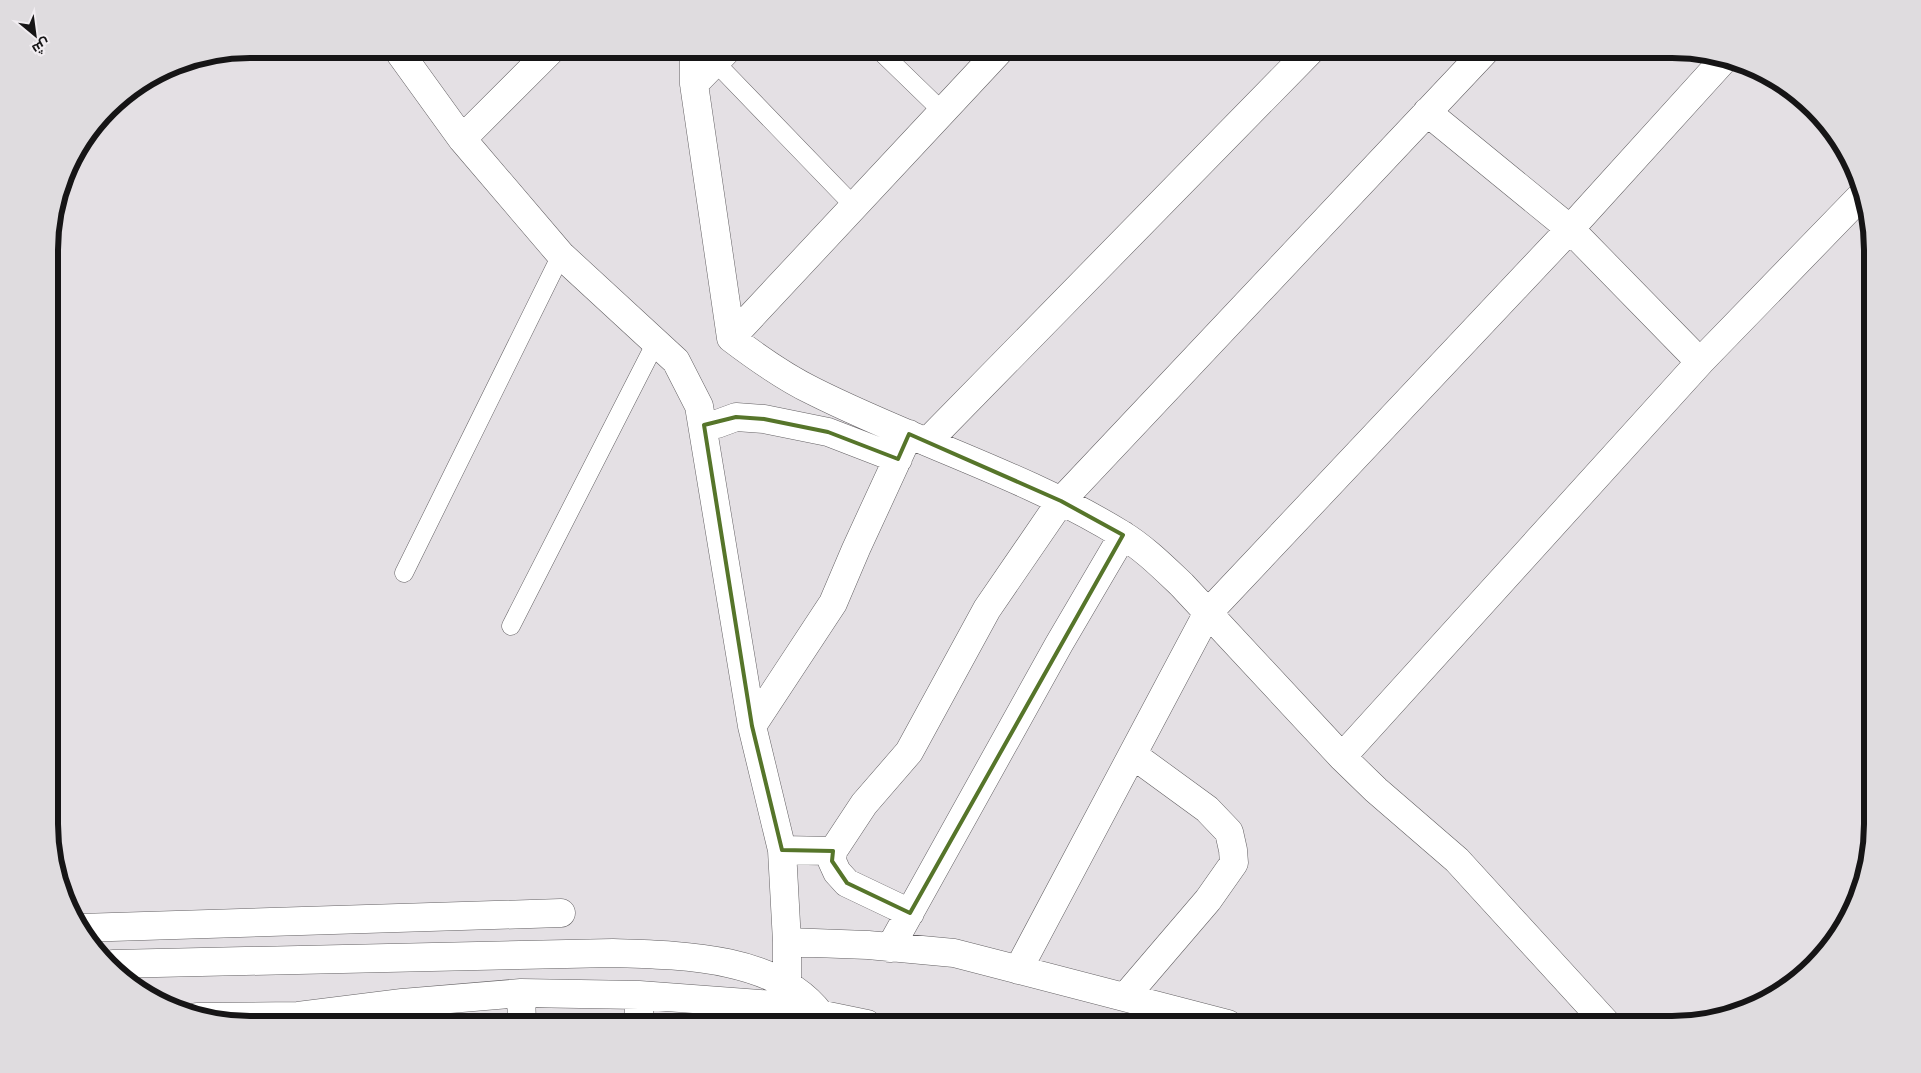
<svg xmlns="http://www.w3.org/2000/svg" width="1921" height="1073" font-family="Poppins,Cairo,sans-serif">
	<rect width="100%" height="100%" fill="#e4e0e4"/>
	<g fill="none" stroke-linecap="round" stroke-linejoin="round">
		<defs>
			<path id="service" d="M878,49L943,112
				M715,62L854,206
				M404,573L561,255
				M511,626L656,342"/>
			<path id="minor" d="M397,49L462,139L561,255L676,361L699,406L752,726L782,850L787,942V985
				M694,49V84L731,338C756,357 784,377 813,391C914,442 1025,475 1121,534C1144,548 1163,567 1182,585L1342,757L1376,790L1457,860L1607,1024
				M694,84L728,49
				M1427,112L1570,229L1700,362
				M462,139L552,49
				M731,338L1001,49
				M704,425L717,424L736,417L764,419L828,432L898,459
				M927,442L1312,49
				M752,726L833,603L856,549L909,434
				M1342,757L1700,362L1863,194
				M782,850L833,851
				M910,913L847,883L837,872L832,861L833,851L864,804L909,752L987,609L1061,501L1487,49
				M80,928L561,913
				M787,942L868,945L954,953L1228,1024
				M890,948L1059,644L1123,535
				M113,964L613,953C680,955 776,956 820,1014
				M1018,970L1207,614L1570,229L1726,57
				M521,993L522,1024
				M639,995V1024
				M1125,997L1208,900L1234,863L1233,850L1229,832L1207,809L1133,755
				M197,1017L298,1016L402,1003L521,993L639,995L775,1005L867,1024"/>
		</defs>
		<use href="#service" stroke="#636063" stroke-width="19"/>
		<use href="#minor" stroke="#636063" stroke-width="29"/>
		<use href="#service" stroke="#fff" stroke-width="18"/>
		<use href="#minor" stroke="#fff" stroke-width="28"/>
	</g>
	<path fill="none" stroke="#56752a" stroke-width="4" stroke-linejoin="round" d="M736,417L764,419L828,432L898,459L909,434L1061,501L1123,535L910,913L847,883L832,861L833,851L782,850L752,726L704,425Z"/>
	<path d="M0 0H1921V1073H0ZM250 58H1672A192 192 0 0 1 1864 250V824A192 192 0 0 1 1672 1016H250A192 192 0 0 1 58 824V250A192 192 0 0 1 250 58Z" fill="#dfdcdf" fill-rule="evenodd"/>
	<path fill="none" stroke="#161516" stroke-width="6" d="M250 58H1672A192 192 0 0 1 1864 250V824A192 192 0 0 1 1672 1016H250A192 192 0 0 1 58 824V250A192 192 0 0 1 250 58Z"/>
	<g transform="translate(35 35) rotate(151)" stroke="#f1edf1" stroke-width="4" paint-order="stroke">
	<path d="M0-4L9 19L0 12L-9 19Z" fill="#161516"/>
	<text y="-8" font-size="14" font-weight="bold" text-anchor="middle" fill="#161516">ش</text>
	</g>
</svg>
